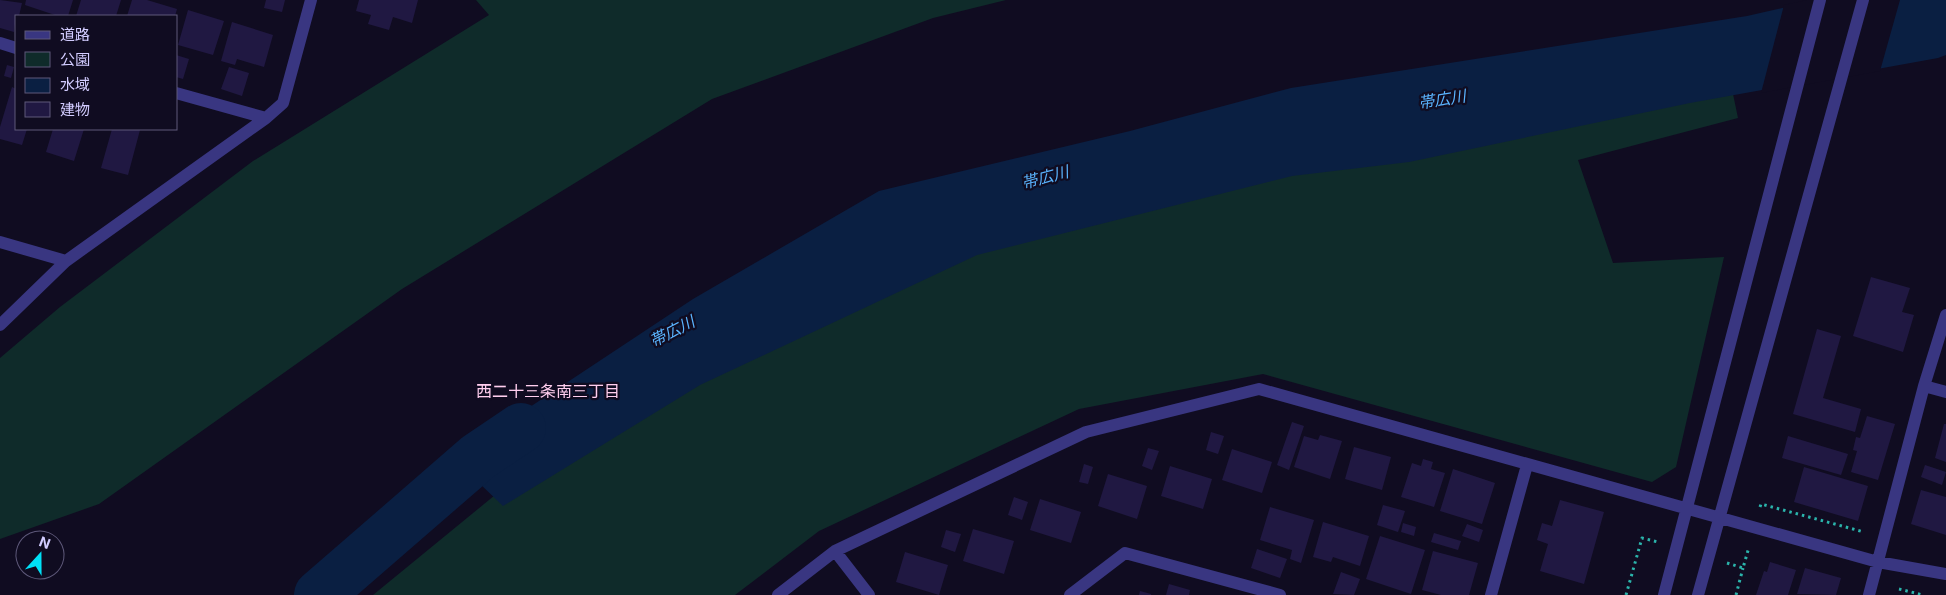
<svg xmlns="http://www.w3.org/2000/svg" width="1946" height="595" font-family="Inter,'Noto Sans JP',sans-serif">
	<rect width="100%" height="100%" fill="#100c21"/>
	<path fill="#0f2b2a" d="M476,0H1006L933,18L712,99L402,289L99,504L0,539V358L60,307L253,161L489,15Z
		M1728,70L1738,118L1578,160L1613,263L1724,257L1676,467L1652,482L1263,374L1079,409L819,531L735,595H373L539,459L930,249Z"/>
	<path fill="#0a1f42" d="M1818,0H1946V55L1938,58L1690,103L1409,162L1292,176L977,255L700,385L503,506L453,458L693,299L879,191L1130,131L1291,88L1747,16Z"/>
	<path fill="#100c21" d="M1807,0H1900L1880,71L1761,93L1784,5Z"/>
	<g fill="none" stroke-linecap="round" stroke-linejoin="round">
		<path stroke="#0a1f42" stroke-width="50" d="M319,595L478,457L521,428"/>
	</g>
	<path fill="#201842" d="M0,0L22,3L19,16H16L14,32L0,28Z
		M26,0H73L68,16H58L25,5Z
		M81,0H121L116,16H76Z
		M132,0H147L177,9L175,16H127Z
		M266,0H285L282,12L264,8Z
		M359,0H418L412,23L393,17L389,30L368,24L371,15L356,11Z
		M188,10L224,21L213,55L178,45Z
		M232,22L273,35L264,67L237,59L235,65L221,61Z
		M176,55L189,59L183,79L176,77Z
		M7,65L14,67L11,78L4,76Z
		M229,67L249,73L242,96L221,89Z
		M12,87L16,89V129H27L22,145L0,139V127Z
		M53,129H84L74,161L46,152Z
		M112,129L140,130L128,175L101,168Z
		M1871,277L1910,288L1902,312L1914,315L1903,352L1853,336Z
		M1817,329L1841,336L1823,398L1861,409L1855,432L1793,414Z
		M1867,416L1895,424L1878,480L1851,472L1857,451L1853,450L1856,437L1860,438Z
		M1292,422L1304,426L1289,470L1277,465Z
		M1944,424H1946V462L1935,458Z
		M1211,432L1224,436L1218,454L1206,450Z
		M1320,435L1342,441L1330,479L1294,467L1304,436L1318,440Z
		M1788,436L1848,454L1841,475L1782,458Z
		M1354,447L1391,457L1382,490L1345,479Z
		M1148,448L1159,451L1152,470L1142,466Z
		M1232,449L1272,462L1262,493L1222,480Z
		M1423,459L1433,462L1431,469L1445,473L1434,507L1401,497L1412,463L1421,466Z
		M1084,464L1093,467L1088,484L1079,482Z
		M1925,465L1946,472L1942,485L1921,477Z
		M1170,466L1212,479L1203,509L1161,496Z
		M1804,467L1868,486L1858,521L1794,502Z
		M1453,469L1495,483L1482,524L1440,511Z
		M1108,474L1147,486L1137,519L1098,506Z
		M1921,490L1946,497V535L1911,524Z
		M1014,497L1028,502L1022,520L1008,515Z
		M1040,499L1081,512L1071,543L1030,530Z
		M1560,500L1604,512L1584,584L1540,571L1548,544L1537,540L1542,523L1552,526Z
		M1383,505L1405,511L1398,532L1377,525Z
		M1270,507L1314,520L1301,563L1290,559L1292,550L1260,540Z
		M1323,522L1369,536L1360,566L1333,557L1331,562L1313,557Z
		M1403,523L1416,527L1414,536L1401,532Z
		M1467,524L1483,530L1479,542L1462,536Z
		M973,529L1014,541L1004,574L963,561Z
		M946,530L961,534L955,552L941,547Z
		M1434,533L1461,541L1458,550L1431,542Z
		M1380,536L1425,550L1411,594L1366,579Z
		M1257,549L1287,559L1280,578L1251,568Z
		M1433,551L1478,563L1469,595H1441L1422,590Z
		M905,552L948,565L939,595L896,582Z
		M1770,562L1796,570L1788,595H1756L1764,571L1767,572Z
		M1805,568L1841,578L1836,595L1797,594Z
		M1341,572L1360,579L1354,595L1333,594Z
		M1169,584L1190,590L1189,595H1166Z
		M1140,591L1151,594V595H1139Z"/>
	<g fill="none" stroke-linecap="round" stroke-linejoin="round">
		<path stroke="#2bb4ab" stroke-width="3" stroke-dasharray="2.5 4" stroke-linecap="butt" d="M1760,507L1761,504L1864,532
			M1727,563L1743,568L1749,547
			M1899,589L1923,595
			M1626,595L1642,538L1658,542
			M1736,595L1743,568"/>
		<path stroke="#393681" stroke-width="12" d="M0,43L16,48
			M176,93L266,118
			M0,242L66,261
			M0,325L66,261L266,118L283,103L311,0
			M1924,386L1946,392
			M835,551L869,595
			M778,595L835,551L1086,432L1259,389L1878,562L1946,574
			M1070,595L1125,553L1280,595
			M1491,595L1527,465
			M1664,595L1820,0
			M1698,595L1863,0
			M1869,595L1924,386L1946,315"/>
	</g>
	<g text-anchor="middle" stroke-width="4.5" stroke-linejoin="round" paint-order="stroke">
		<g font-size="16" font-style="italic" fill="#5ab4ff" stroke="#100c21">
			<text transform="translate(1442 99) rotate(-9)" y="6">帯広川</text>
			<text transform="translate(1045 177) rotate(-15)" y="6">帯広川</text>
			<text transform="translate(672 331) rotate(-27)" y="6">帯広川</text>
		</g>
		<g font-size="16" fill="#ffceee" stroke="#100c21">
			<text x="548" y="397">西二十三条南三丁目</text>
		</g>
	</g>
	<rect x="15" y="15" width="162" height="115" fill="#100c21" stroke="#5e597a"/>
	<rect x="25" y="31" width="25" height="8" fill="#393681" stroke="#5e597a"/>
	<text x="60" y="40" font-size="15" fill="#d2ccff">道路</text>
	<rect x="25" y="52" width="25" height="15" fill="#0f2b2a" stroke="#5e597a"/>
	<text x="60" y="65" font-size="15" fill="#d2ccff">公園</text>
	<rect x="25" y="78" width="25" height="15" fill="#0a1f42" stroke="#5e597a"/>
	<text x="60" y="90" font-size="15" fill="#d2ccff">水域</text>
	<rect x="25" y="102" width="25" height="15" fill="#201842" stroke="#5e597a"/>
	<text x="60" y="115" font-size="15" fill="#d2ccff">建物</text>
	<g transform="translate(40 555) rotate(21)"><circle r="24" fill="#100c21" stroke="#5e597a"/>
	<path d="M0-4L9 19L0 12L-9 19Z" fill="#00e1f7"/>
	<text y="-8" font-size="14" font-weight="bold" text-anchor="middle" fill="#d2ccff">N</text>
	</g>
</svg>
